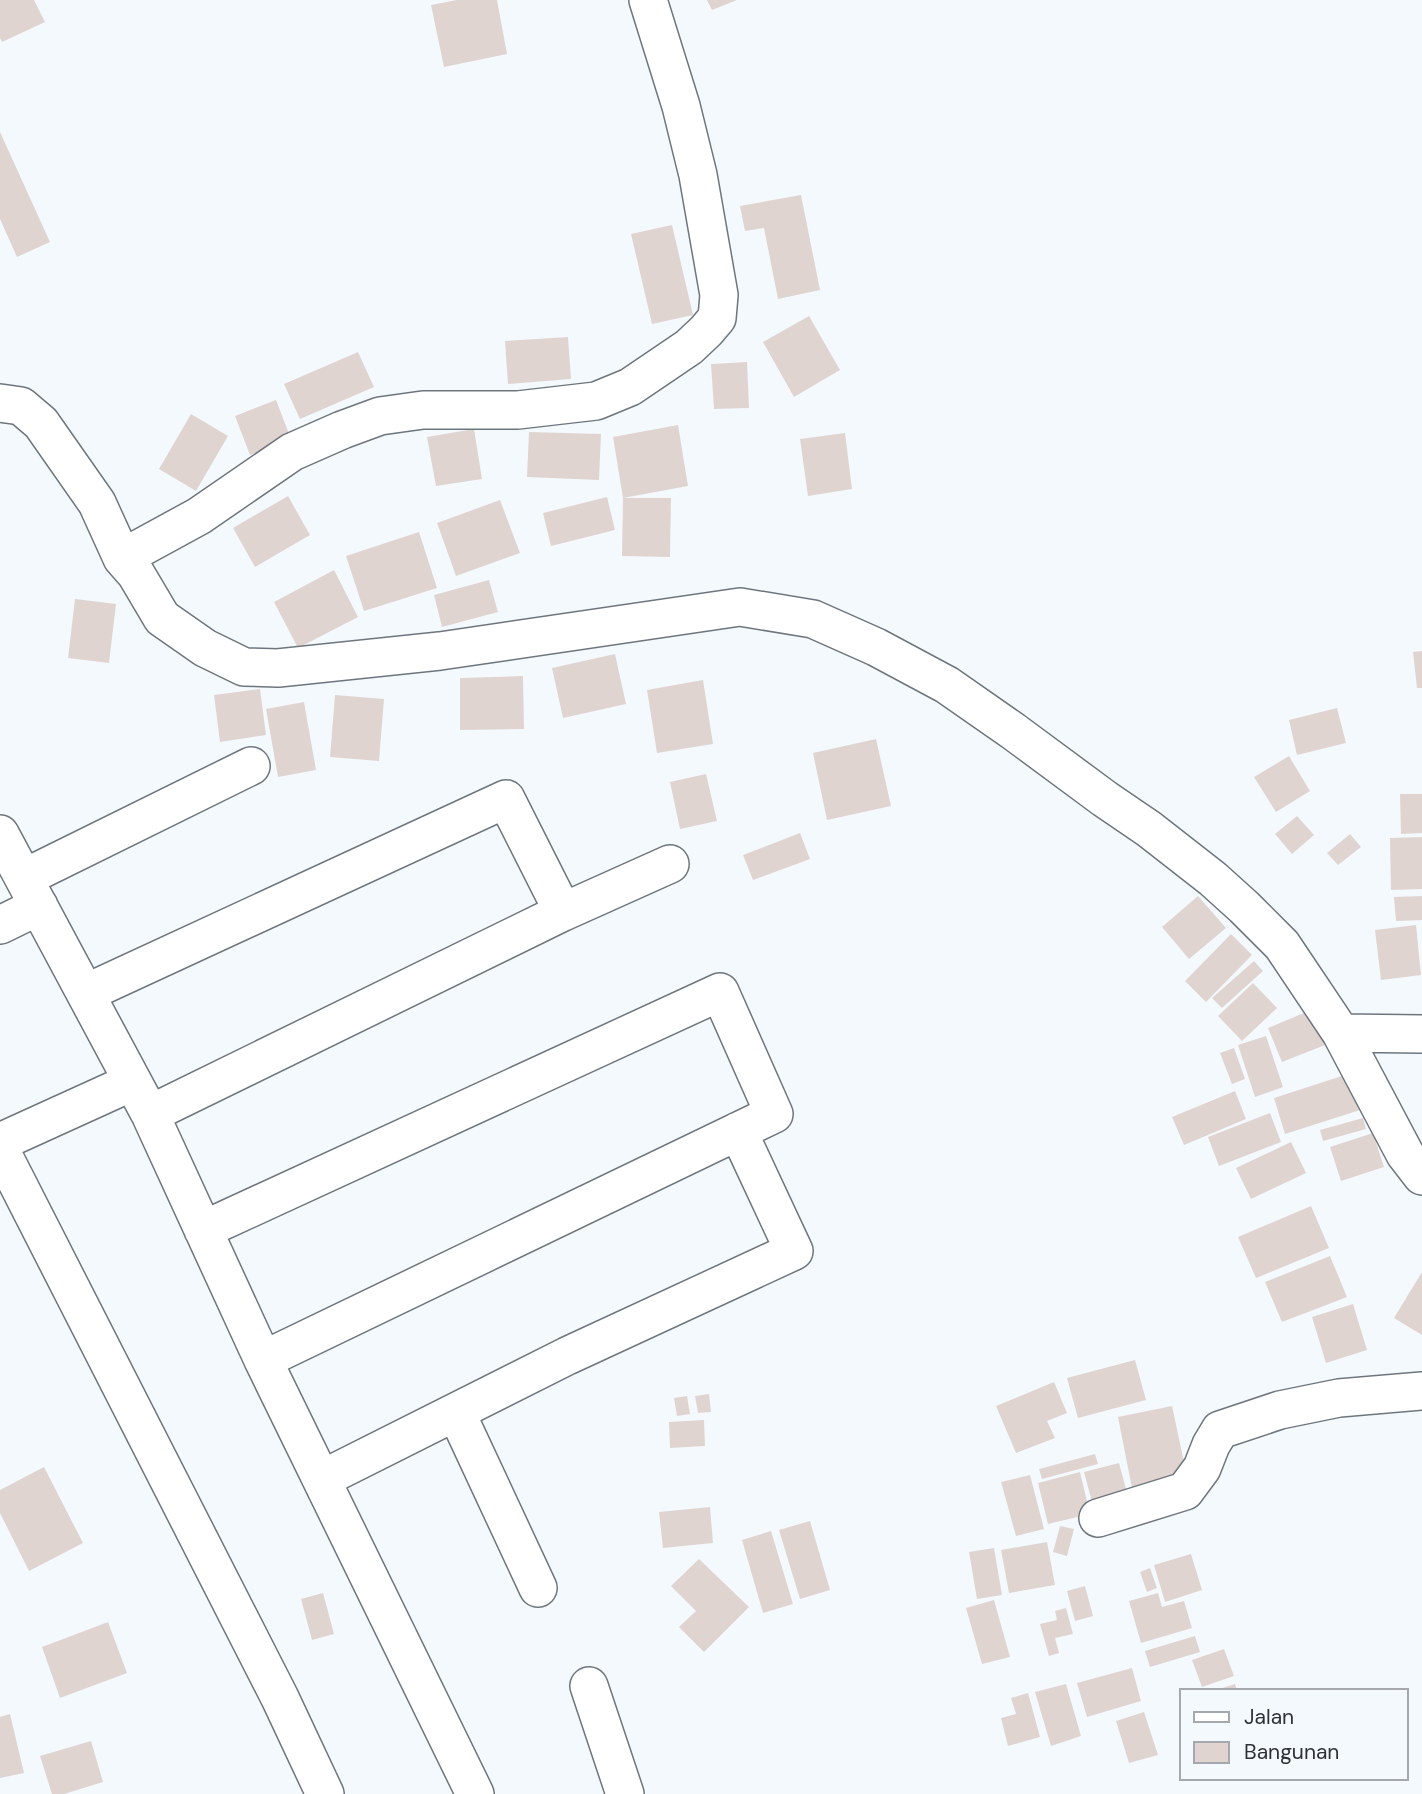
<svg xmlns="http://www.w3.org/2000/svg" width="1422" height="1794" font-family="'DM Sans',sans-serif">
	<rect width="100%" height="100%" fill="#f4f9fe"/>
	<path fill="#e0d4d0" d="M0,0H34L45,22L2,42L0,38Z
		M457,0H497L507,54L444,67L431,5Z
		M707,0H737L712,10Z
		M0,132L50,242L17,257L0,219Z
		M801,195L820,290L778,299L764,228L745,231L740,206Z
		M672,225L693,315L652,324L631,234Z
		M809,316L840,370L794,397L763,342Z
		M568,337L571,379L508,384L505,341Z
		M358,352L374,387L300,419L284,384Z
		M747,362L749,408L714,409L711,364Z
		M276,400L291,439L250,455L235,416Z
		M191,414L228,436L196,491L159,469Z
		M678,425L688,486L623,498L613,437Z
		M474,429L482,479L436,486L427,437Z
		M529,432L601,434L599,480L527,477Z
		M845,433L852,489L808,496L800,439Z
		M288,496L310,535L255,567L233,528Z
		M607,497L615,530L551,546L543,513Z
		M623,498H671L670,557L622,556Z
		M500,500L520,553L456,576L437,523Z
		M419,532L437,588L364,611L346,556Z
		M334,570L358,617L298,648L274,602Z
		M489,580L498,612L442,627L434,595Z
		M75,599L116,604L109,663L68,658Z
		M1422,651V688H1417L1413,652Z
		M615,654L626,704L563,718L552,668Z
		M523,676L524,729L460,730V678Z
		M703,680L713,744L657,753L647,690Z
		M260,689L266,735L220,742L214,695Z
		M335,695L384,699L379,761L330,757Z
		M304,702L316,770L278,777L266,709Z
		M1337,708L1346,743L1297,755L1289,720Z
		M876,739L891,806L827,820L813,753Z
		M1289,756L1310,791L1276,812L1254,777Z
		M706,774L717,821L680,829L670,782Z
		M1400,794H1422V833L1401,834Z
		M1297,816L1314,835L1292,854L1275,834Z
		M800,833L810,859L753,880L743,855Z
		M1350,834L1361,847L1338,865L1327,853Z
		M1422,837V889L1391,890L1390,838Z
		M1198,896L1226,928L1189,959L1162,927Z
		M1422,896V920L1396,921L1394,897Z
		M1416,925L1421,975L1381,980L1375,930Z
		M1231,934L1252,955L1206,1002L1185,981Z
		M1254,961L1263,971L1222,1008L1212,998Z
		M1253,983L1277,1008L1242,1041L1218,1016Z
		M1311,1010L1325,1045L1282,1062L1268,1028Z
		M1266,1036L1283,1087L1255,1097L1238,1045Z
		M1234,1048L1245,1079L1232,1084L1220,1053Z
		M1348,1074L1360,1110L1285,1134L1274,1098Z
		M1235,1091L1246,1119L1184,1145L1172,1117Z
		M1270,1113L1281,1142L1219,1166L1208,1137Z
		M1363,1118L1366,1129L1323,1141L1320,1130Z
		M1373,1133L1384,1167L1341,1181L1330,1147Z
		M1291,1142L1306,1173L1251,1199L1236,1168Z
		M1311,1206L1329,1248L1256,1278L1238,1237Z
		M1330,1256L1347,1297L1282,1322L1265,1282Z
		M1422,1272V1335L1394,1318Z
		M1353,1304L1367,1350L1326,1363L1312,1317Z
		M1135,1360L1146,1400L1078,1418L1067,1378Z
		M1054,1382L1067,1413L1047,1421L1055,1438L1016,1453L996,1406Z
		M709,1394L711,1412L698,1413L695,1396Z
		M687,1396L690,1414L677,1416L674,1398Z
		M1172,1406L1188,1481L1133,1493L1118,1417Z
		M704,1420L705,1446L670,1448L669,1422Z
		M1095,1454L1098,1464L1042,1479L1039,1469Z
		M1119,1463L1130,1504L1095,1513L1084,1472Z
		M44,1467L83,1543L29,1571L0,1513V1490Z
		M1080,1472L1090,1514L1048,1524L1038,1483Z
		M1030,1475L1044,1529L1016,1536L1001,1482Z
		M710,1507L713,1543L663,1548L659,1512Z
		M810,1521L830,1590L800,1599L779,1530Z
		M1060,1526L1074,1529L1067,1556L1053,1552Z
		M771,1531L793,1604L763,1613L742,1540Z
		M1047,1542L1055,1585L1009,1593L1001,1550Z
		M994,1548L1002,1595L977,1599L969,1552Z
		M1191,1554L1202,1590L1165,1602L1154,1565Z
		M699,1559L749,1607L704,1652L679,1627L696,1611L671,1586Z
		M1150,1568L1157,1588L1147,1592L1140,1572Z
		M1085,1586L1093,1616L1075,1621L1067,1591Z
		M323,1593L334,1634L312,1640L301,1599Z
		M1158,1593L1162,1607L1184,1601L1192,1628L1141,1643L1129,1601Z
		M994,1600L1010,1657L982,1664L966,1608Z
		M1066,1608L1073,1634L1055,1638L1059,1653L1049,1656L1040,1624L1057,1620L1055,1611Z
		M108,1622L127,1673L60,1698L42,1647Z
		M1195,1636L1200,1652L1150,1667L1145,1651Z
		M1224,1649L1234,1676L1202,1687L1192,1660Z
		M1132,1668L1141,1701L1087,1717L1077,1683Z
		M1066,1684L1081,1736L1051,1746L1035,1692Z
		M1235,1684L1237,1691H1217L1216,1690Z
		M1028,1693L1040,1737L1008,1746L1001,1718L1016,1714L1011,1698Z
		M1144,1712L1158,1755L1129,1763L1116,1721Z
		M10,1714L24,1773L0,1778V1717Z
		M91,1741L103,1782L64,1794H52L40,1756Z"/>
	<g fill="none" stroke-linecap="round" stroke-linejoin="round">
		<defs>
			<path id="minor" d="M0,403L21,406L41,423L97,503L122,558L136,574L162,618L205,648L244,667L278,668L440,651L740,607L813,619L876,647L947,685L1013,731L1105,799L1149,829L1213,879L1244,907L1282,945L1341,1033L1405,1154L1422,1176
				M122,558L199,516L292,452L342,430L380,416L423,410H518L596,401L630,387L689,347L706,331L717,318L719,295L698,175L681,106L648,0
				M0,834L150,1114L263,1360L475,1794
				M24,878L251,766
				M563,912L670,864
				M0,925L39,906
				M86,993L506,799L563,912L150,1114
				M1341,1033L1422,1034
				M0,1142L132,1082
				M0,1149L280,1698L325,1794
				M203,1230L720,992L774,1114L263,1360
				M456,1412L538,1588
				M322,1479L567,1356L794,1251L738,1131
				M1098,1518L1185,1491L1202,1468L1211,1445L1220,1430L1280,1410L1339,1398L1422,1391
				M589,1686L625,1794"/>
		</defs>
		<use href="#minor" stroke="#6e767d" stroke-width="40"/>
		<use href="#minor" stroke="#fff" stroke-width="37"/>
	</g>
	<rect x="1180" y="1689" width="228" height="91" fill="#f4f9fe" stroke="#a5a9ad" stroke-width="2"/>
	<rect x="1194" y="1712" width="35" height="10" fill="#ffffff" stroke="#a5a9ad" stroke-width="2"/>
	<text x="1244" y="1724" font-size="21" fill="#2e3134">Jalan</text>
	<rect x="1194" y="1742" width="35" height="21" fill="#e0d4d0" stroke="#a5a9ad" stroke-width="2"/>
	<text x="1244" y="1759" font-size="21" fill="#2e3134">Bangunan</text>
</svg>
